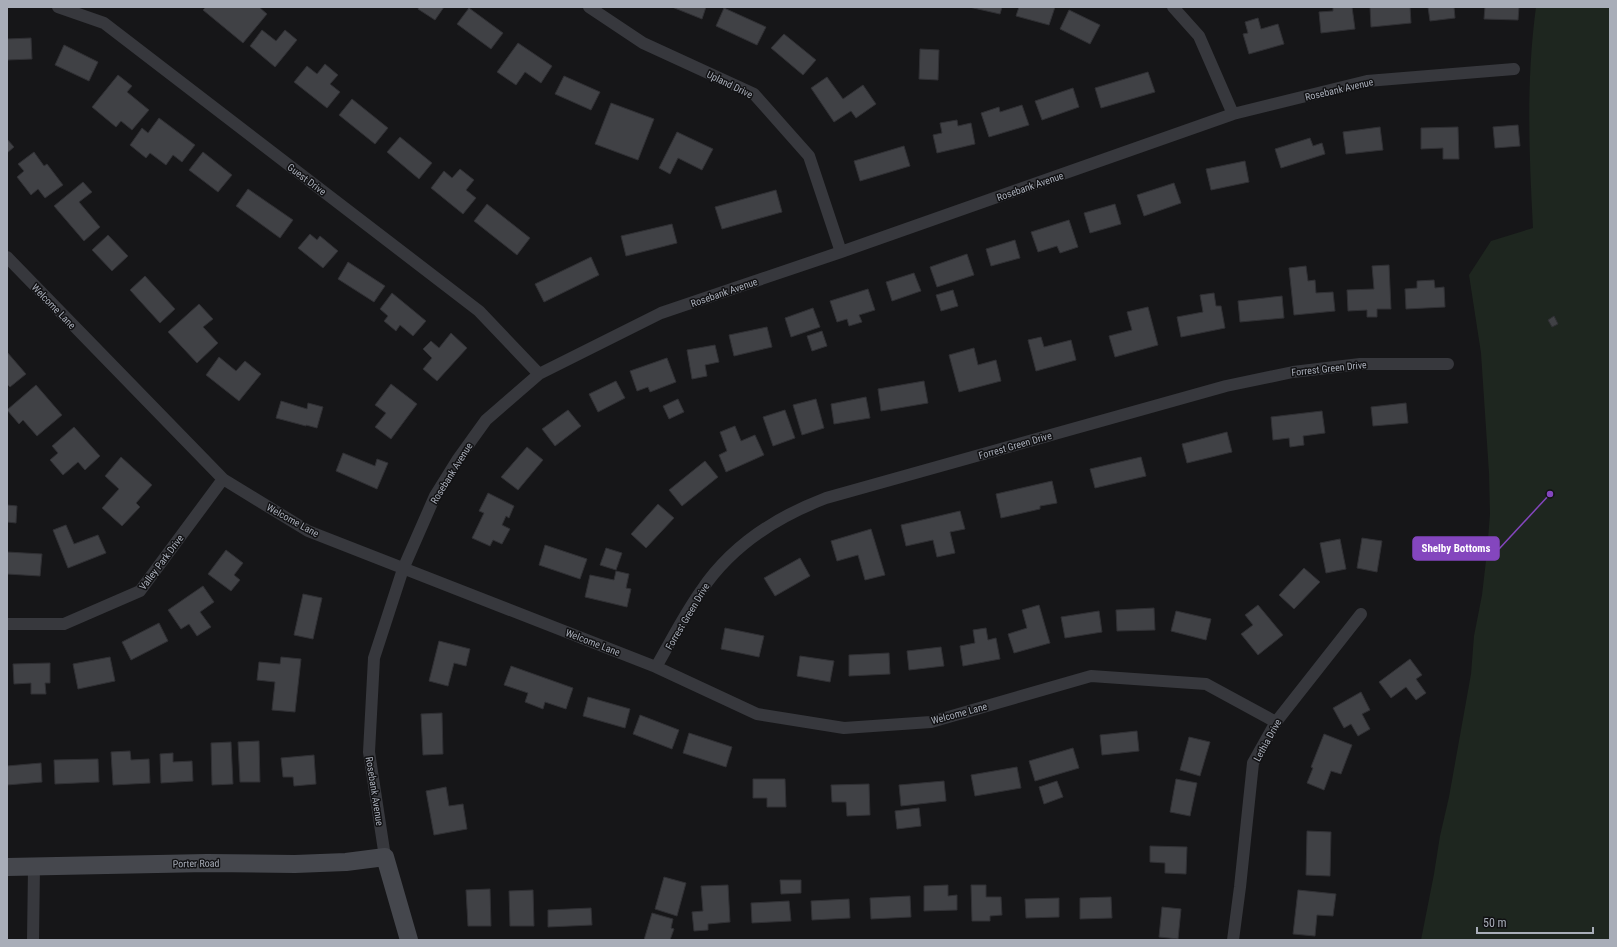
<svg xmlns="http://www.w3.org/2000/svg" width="1617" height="947" font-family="'Roboto Condensed',sans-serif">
	<rect width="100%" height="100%" fill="#161618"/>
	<path fill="#1e261f" d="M1536,7H1610V940H1421L1434,874L1440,836L1449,797L1471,674L1474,636L1482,595L1487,552L1490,514L1489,473L1481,353L1469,275L1491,241L1533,228C1529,154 1526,81 1536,7Z"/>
	<path fill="#404145" stroke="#303034" d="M206,7H259L267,14L243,43L203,10Z
		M419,7H444L435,20L418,9Z
		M672,7H706L702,19Z
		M969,7H1002L1000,14Z
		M1019,7H1055L1049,25L1016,16Z
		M1333,7H1352L1355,29L1321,33L1319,12L1333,11Z
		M1370,7H1410L1411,23L1371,27Z
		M1428,7H1454L1455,18L1430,21Z
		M1485,7H1519L1518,20L1484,19Z
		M469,8L503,33L491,49L457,24Z
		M724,8L766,27L757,45L716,26Z
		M1069,10L1100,25L1090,44L1060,29Z
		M1258,18L1261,29L1278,24L1284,44L1249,54L1243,34L1248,33L1245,22Z
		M262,30L276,41L285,30L297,40L275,67L250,46Z
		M784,34L816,60L803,75L771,48Z
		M31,38L32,59L7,60V39Z
		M518,43L552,66L541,83L525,72L516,85L497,72Z
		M64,45L98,62L89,81L55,65Z
		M920,49L939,50L938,80L919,79Z
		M325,64L338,75L330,84L340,92L327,108L294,82L307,66L317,74Z
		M1148,72L1155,92L1101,108L1095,88Z
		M118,75L132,86L127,92L149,110L132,130L121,121L116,127L92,107Z
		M564,76L600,92L591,110L555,94Z
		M827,77L843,99L863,85L876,104L856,118L851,111L834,122L811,88Z
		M1073,88L1079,107L1042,120L1035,101Z
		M352,99L388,128L375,144L339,115Z
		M611,103L654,119L638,160L595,144Z
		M1022,105L1029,125L989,137L981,113L999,107L1000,112Z
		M159,118L195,145L182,162L173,155L166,165L150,153L146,158L130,145L142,128L148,133Z
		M957,120L958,126L971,123L975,144L937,153L933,135L942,133L940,123Z
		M1518,125L1520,146L1495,148L1493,127Z
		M1380,127L1383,150L1346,154L1343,132Z
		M1458,127L1459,159H1443V148L1421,149V128Z
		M677,132L713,149L702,170L678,158L670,174L659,168Z
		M400,137L432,163L419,179L387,152Z
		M1310,138L1313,146L1322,143L1325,154L1281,168L1275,149Z
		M7,139L14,147L7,153Z
		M904,146L910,166L860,181L854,161Z
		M34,152L44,166L47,164L63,185L45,198L38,189L31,195L17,177L24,171L18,164Z
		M203,152L232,175L218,192L189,170Z
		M1245,161L1249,182L1211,190L1206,169Z
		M460,169L474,180L466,190L476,198L463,214L431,188L444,171L452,178Z
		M83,182L92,192L79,202L100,227L84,241L54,206Z
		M1174,183L1181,203L1144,216L1137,195Z
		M248,189L293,220L280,238L236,206Z
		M776,190L782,212L722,229L715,207Z
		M487,204L530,238L517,255L474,221Z
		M1115,204L1121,224L1090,233L1084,213Z
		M1069,220L1078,247L1060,253L1057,246L1038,252L1031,232Z
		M672,224L677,243L626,256L621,236Z
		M310,234L317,240L320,236L338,251L323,268L298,248Z
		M108,235L128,256L112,271L92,250Z
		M1015,240L1020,258L991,266L986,249Z
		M967,254L974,275L937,287L930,267Z
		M591,257L599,275L544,302L535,284Z
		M348,262L385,286L374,302L338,279Z
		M1389,265L1391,309H1377V317H1367V310L1348,311L1347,290L1374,289L1372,266Z
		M1306,266L1308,281L1315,280L1316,293L1333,292L1335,311L1294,315L1289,268Z
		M914,273L921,291L892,301L886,282Z
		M145,276L175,309L160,323L130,290Z
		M1434,280L1435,288L1444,287L1445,307L1406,309L1405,289L1417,288V281Z
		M868,289L875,310L859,315L862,322L849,326L847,319L837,322L830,301Z
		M953,290L958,306L941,311L936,295Z
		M392,293L426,321L413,336L400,325L396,331L384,321L388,316L380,309Z
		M1214,293L1216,306H1221L1225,328L1181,337L1177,317L1203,312L1200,295Z
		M1282,296L1284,318L1240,322L1238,301Z
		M199,304L213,319L203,327L218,343L197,363L168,332Z
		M1148,307L1158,345L1115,357L1109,336L1132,330L1127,312Z
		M813,308L820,327L791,337L785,318Z
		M1554,316L1558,324L1552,327L1548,320Z
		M767,327L772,347L734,356L729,335Z
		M822,331L827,346L812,351L807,336Z
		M451,333L467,348L437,381L423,369L432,358L423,349L431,341L439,348Z
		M1041,337L1044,347L1071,340L1076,360L1036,371L1028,340Z
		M715,345L719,362L705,365L707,376L692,379L687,350Z
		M974,348L978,365L996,360L1001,381L959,392L949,355Z
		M7,352L26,374L10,387L7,384Z
		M219,357L236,371L245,361L261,374L239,401L206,375Z
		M667,358L676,382L650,392L648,387L637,391L630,371Z
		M616,381L625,398L598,412L589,394Z
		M924,381L928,403L881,411L878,389Z
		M391,384L417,404L391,439L375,427L386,413L375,405Z
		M36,385L62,415L37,436L23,420L19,424L7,410Z
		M866,397L870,418L834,424L831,404Z
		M678,399L684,412L669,419L663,406Z
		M816,399L824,428L802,435L793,405Z
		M281,401L307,409L308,403L323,407L317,428L306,425V426L276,418Z
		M1406,403L1408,423L1373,426L1371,407Z
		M568,410L581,426L555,446L542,429Z
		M785,410L795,438L773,446L763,417Z
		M1322,411L1325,433L1303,436L1304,445L1290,447L1289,438L1273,440L1271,417Z
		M735,426L741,441L755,435L764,455L726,472L719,455L727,451L720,432Z
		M74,427L100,456L85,470L78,462L63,475L50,460L58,453L52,446Z
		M1227,432L1232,452L1187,463L1182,444Z
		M527,447L543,460L518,490L501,477Z
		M343,453L375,466L377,459L388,463L377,489L336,471Z
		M121,457L152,485L136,503L140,507L122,526L102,508L119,489L105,476Z
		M1141,457L1146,476L1095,488L1090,469Z
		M705,461L718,477L682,506L669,490Z
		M1052,481L1057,503L1040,506V509L1001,518L996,494Z
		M488,493L514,506L509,518L506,516L502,525L510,529L502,544L493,540L490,546L472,538L484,513L479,511Z
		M658,504L674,518L646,548L631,534Z
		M7,505L17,506L16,523L7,522Z
		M960,511L965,529L950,532L955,553L937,557L933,540L906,546L901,525Z
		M66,525L74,544L98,535L106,553L68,568L53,530Z
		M871,529L885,575L865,580L858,555L837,561L831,541Z
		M1362,538L1382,541L1377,572L1357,568Z
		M1340,539L1346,569L1326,573L1320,543Z
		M545,545L587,559L580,579L539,565Z
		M606,548L622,553L616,570L600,565Z
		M226,550L243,563L234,575L240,580L231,591L208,574Z
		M7,552L42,554L40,576L7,574Z
		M800,558L810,576L775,596L764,578Z
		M1304,568L1320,582L1294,609L1279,595Z
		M616,571L629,574L626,588L631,589L627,607L585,597L590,575L614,580Z
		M203,586L214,602L200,612L211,627L197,636L189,624L181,629L168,610Z
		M303,594L322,598L313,639L294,635Z
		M1039,605L1050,643L1014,653L1008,634L1027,628L1022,610Z
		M1258,605L1283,635L1258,655L1241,634L1253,625L1245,615Z
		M1154,608L1155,630L1117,631L1116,610Z
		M1099,611L1102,632L1065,638L1061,617Z
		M1176,611L1211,619L1206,640L1171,631Z
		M159,623L168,641L131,660L122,642Z
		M725,628L764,636L759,657L721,649Z
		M986,628L988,640L996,638L1000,659L963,666L960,646L975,643L973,630Z
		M439,641L470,649L466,666L454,663L448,686L429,681Z
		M941,647L944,666L909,670L907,651Z
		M889,653L890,674L849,676V655Z
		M800,656L834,661L830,682L797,676Z
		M110,657L115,681L78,689L73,664Z
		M281,657L301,659L295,712L272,710L275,682L257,680L259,662L280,664Z
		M1410,659L1422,675L1416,679L1426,693L1416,700L1406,687L1391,698L1379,682Z
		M50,663V683H45L46,694H31V683L14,684L13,664Z
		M511,666L573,688L566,709L545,702L543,709L525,702L528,693L504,685Z
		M1361,692L1370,710L1362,714L1370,729L1358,736L1351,724L1344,728L1333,708Z
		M588,697L630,709L625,728L583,716Z
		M442,713L443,754L423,755L421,714Z
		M640,715L679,730L672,749L633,734Z
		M1137,731L1139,751L1102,755L1100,735Z
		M689,733L732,747L726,767L683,753Z
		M1324,734L1352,745L1341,774L1331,771L1324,790L1307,783L1313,768L1311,767Z
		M1189,737L1210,742L1200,776L1180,770Z
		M259,741L260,782H240L238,742Z
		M231,742L233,784L212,785L211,743Z
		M1073,748L1079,768L1035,781L1029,761Z
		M130,751L131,760L149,759L150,783L113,785L111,752Z
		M173,753V762L192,761L193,781L161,783L160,754Z
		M314,755L316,784L294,786L293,777H283L281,758Z
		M98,759L99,782L55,784L54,760Z
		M41,763L42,782L7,785V766Z
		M1017,767L1021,788L975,796L971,775Z
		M753,779H785L786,807H767V798H753Z
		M1176,779L1197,783L1190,816L1170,812Z
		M944,781L946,801L901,806L899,785Z
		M1057,781L1063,797L1044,804L1039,787Z
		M869,784L870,815L847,816L846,802H832L831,785Z
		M446,787L449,806L463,804L467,829L434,835L426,791Z
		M919,808L921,826L897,829L895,811Z
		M1307,831L1331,832L1330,876L1306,875Z
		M1150,846L1187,847L1186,874L1165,873V863L1150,862Z
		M664,877L686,883L677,916L655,909Z
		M780,880H801V893L781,894Z
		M728,885L730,922L708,924V930L694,931L692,912L703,911L701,886Z
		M948,885V896L957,895V910L924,911V886Z
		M971,885H986V897H1001L1002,915L990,916V921H972Z
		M490,889L491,926H468L466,890Z
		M533,890L534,926H510L509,891Z
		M1298,890L1336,894L1333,916L1317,915L1315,936L1293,934Z
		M910,896L911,917L871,919L870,898Z
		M1111,897L1112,918L1080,919V898Z
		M1059,898V917L1026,918L1025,899Z
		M849,899L850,918L812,920L811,901Z
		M789,901L791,921L752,923L751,903Z
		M1162,907L1181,909L1178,939L1159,937Z
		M591,908L592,925L548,927V910Z
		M652,913L673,919L671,928L674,929L670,940H644Z"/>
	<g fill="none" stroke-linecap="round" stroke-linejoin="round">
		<path stroke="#37383d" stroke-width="12" d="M58,7L104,23L479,311L539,374
			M589,7L643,43L754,94L809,156L841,252
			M1173,7L1199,36L1233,114
			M7,257L223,479L308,531L656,667L757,714L844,728L931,722L1091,676L1206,684L1276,722
			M7,624H64L140,591L223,479
			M656,667C671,641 684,615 701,591C731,546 776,517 826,498L1226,386L1293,372L1360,364H1448
			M385,857L369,752L374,658L403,569L435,496L458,459L486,420L539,374L661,313L841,252L1233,114L1367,81L1514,69
			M33,940L34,867
			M1233,940L1240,887L1253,763L1276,722L1361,614"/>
		<path stroke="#45474d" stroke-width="18" d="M7,867L207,863L295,864L346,862L385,857L409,940"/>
	</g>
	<g text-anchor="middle" stroke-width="3" stroke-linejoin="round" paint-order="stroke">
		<g font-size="10" fill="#a8adb8" stroke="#111113">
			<text transform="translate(730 84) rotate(26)" y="4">Upland Drive</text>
			<text transform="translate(1339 89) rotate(-13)" y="4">Rosebank Avenue</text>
			<text transform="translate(307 179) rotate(37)" y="4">Guest Drive</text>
			<text transform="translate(1030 186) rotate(-19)" y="4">Rosebank Avenue</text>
			<text transform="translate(724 292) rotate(-19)" y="4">Rosebank Avenue</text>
			<text transform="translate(54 306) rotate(46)" y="4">Welcome Lane</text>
			<text transform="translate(1329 368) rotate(-6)" y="4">Forrest Green Drive</text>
			<text transform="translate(1015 445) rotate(-16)" y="4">Forrest Green Drive</text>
			<text transform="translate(451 473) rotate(-58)" y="4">Rosebank Avenue</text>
			<text transform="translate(293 520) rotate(29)" y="4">Welcome Lane</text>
			<text transform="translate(161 562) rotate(-53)" y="4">Valley Park Drive</text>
			<text transform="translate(687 616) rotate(-59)" y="4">Forrest Green Drive</text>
			<text transform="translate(593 642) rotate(21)" y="4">Welcome Lane</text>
			<text transform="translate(959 713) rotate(-15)" y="4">Welcome Lane</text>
			<text transform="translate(1267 740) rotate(-61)" y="4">Lethia Drive</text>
			<text transform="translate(375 791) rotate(81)" y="4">Rosebank Avenue</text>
			<text transform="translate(196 863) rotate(-1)" y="4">Porter Road</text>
		</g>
	</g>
	<path fill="none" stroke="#8446be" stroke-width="1.5" d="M1550 494L1499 549"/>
	<circle fill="#8446be" stroke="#111113" stroke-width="1.5" cx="1550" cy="494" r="4"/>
	<rect fill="#8446be" stroke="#8446be" stroke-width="1.5" x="1413" y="537" width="86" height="23" rx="4"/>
	<g font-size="11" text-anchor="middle" font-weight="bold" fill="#fff">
		<text x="1456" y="552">Shelby Bottoms</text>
	</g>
	<rect width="1617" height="947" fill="none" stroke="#a8adb8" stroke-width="16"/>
	<path d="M1477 927v6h116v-6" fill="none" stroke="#a8adb8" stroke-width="2"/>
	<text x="1483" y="927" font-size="12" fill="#a8adb8" stroke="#111113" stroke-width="3" paint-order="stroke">50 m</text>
</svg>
